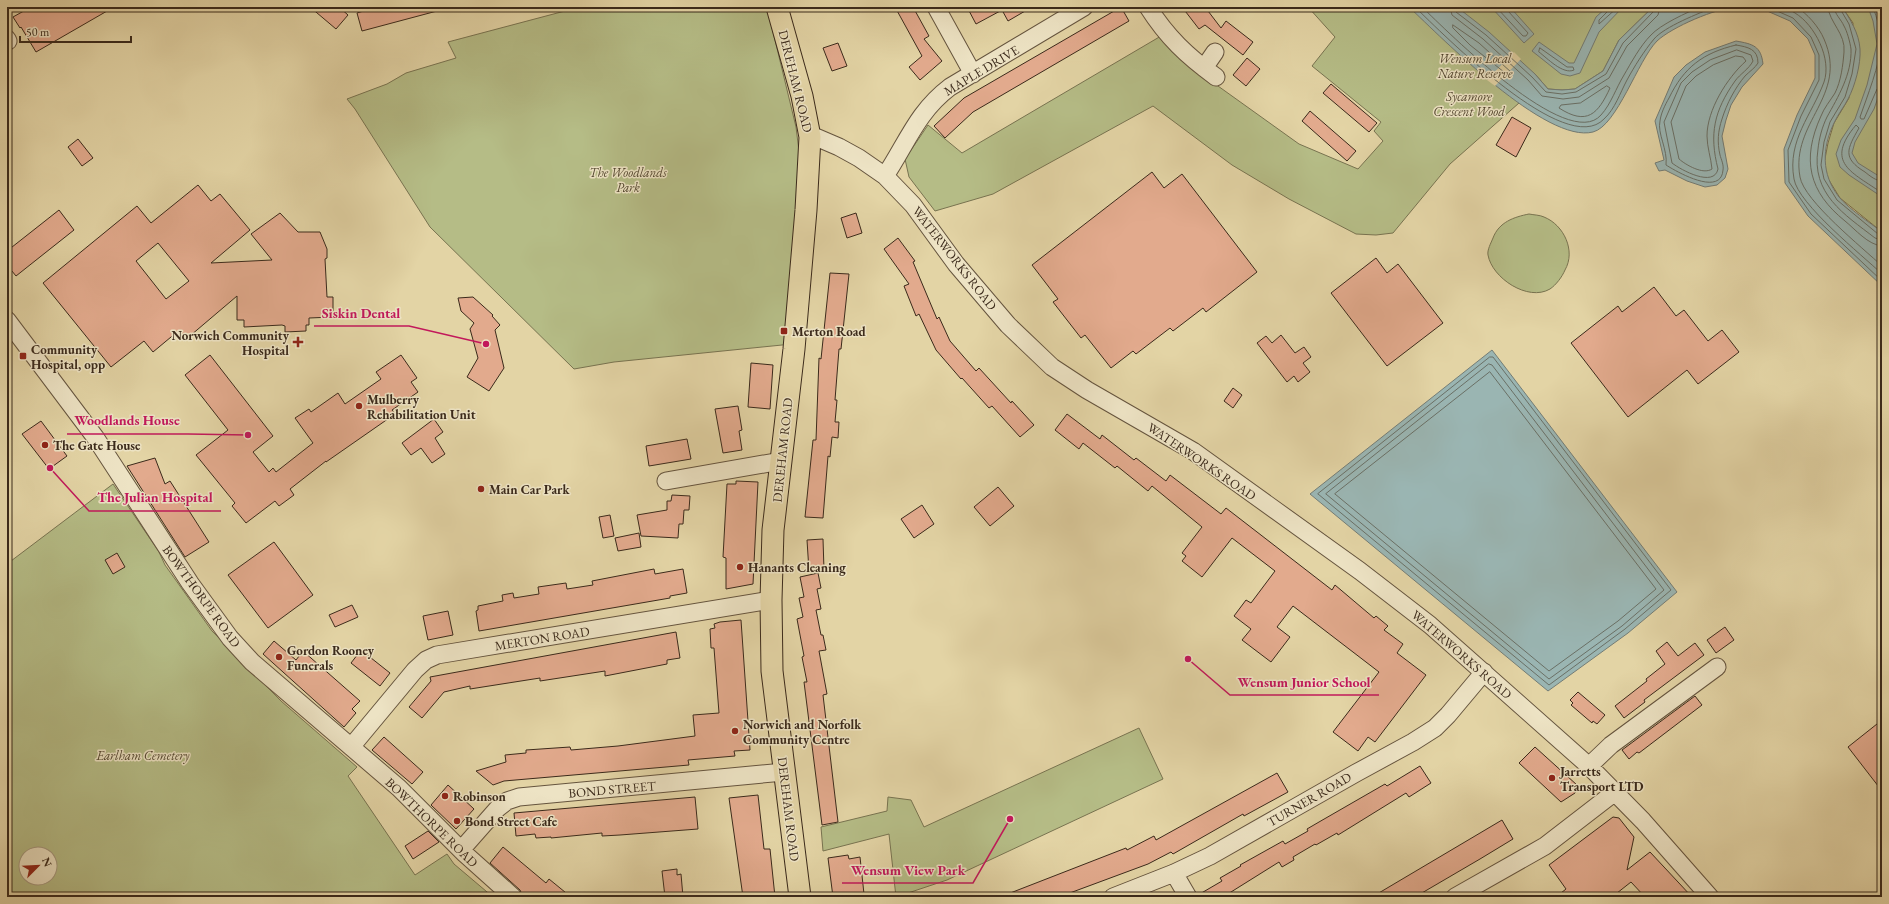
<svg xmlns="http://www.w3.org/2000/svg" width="1889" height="904" font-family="'EB Garamond',serif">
	<rect width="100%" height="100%" fill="#e3d4a5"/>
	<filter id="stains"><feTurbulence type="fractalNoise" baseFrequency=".005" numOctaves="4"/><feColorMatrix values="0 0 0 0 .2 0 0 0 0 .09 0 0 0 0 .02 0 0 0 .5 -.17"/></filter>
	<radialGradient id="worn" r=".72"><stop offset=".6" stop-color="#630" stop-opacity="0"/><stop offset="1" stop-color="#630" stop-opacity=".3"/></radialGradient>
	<path fill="#b5bc86" stroke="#787350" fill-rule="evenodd" d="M580,7H767L796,127L802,176L792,344L614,362L574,369L430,227L355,109L347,99L387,84L406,73L456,58L448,42Z
		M1308,7H1653L1619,40L1603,71L1575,89L1562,90L1548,89L1535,74L1519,103L1450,164L1393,233L1376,235L1356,234L1289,199L1232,165L1153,106L993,194L935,211L909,177L905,159L928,125L962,153L1161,36L1218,86L1299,144L1358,169L1383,141L1374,131L1381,122L1312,66L1335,37Z
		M1842,7H1882V232L1840,198L1827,177L1824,164L1828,143L1834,123L1849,98L1853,23Z
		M1529,214C1534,215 1540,215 1544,217C1564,225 1576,251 1565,270C1562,277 1556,285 1550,289C1528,302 1492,278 1488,255C1487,250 1491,243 1493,238C1499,222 1514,217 1529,214Z
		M113,484L159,552L165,565L212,631L281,701L357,767L348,776L415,875L447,854L454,864L493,897H7V564ZM26,854H50V878H26Z
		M1139,728L1163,779L947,880L896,897L889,834L823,851L821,827L887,811L888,797L911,800L924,827Z"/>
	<path fill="#9ab5b2" stroke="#747d76" d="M1409,7H1457L1489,32L1535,74L1548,89L1562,90L1575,89L1603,71L1619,40L1653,7H1737C1716,8 1672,27 1657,41C1638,60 1617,126 1593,132C1546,144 1442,38 1409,7Z
		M1491,7H1510L1534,34L1524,43Z
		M1607,7H1623L1599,32L1580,73L1570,76L1561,74L1532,51L1539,42L1569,63H1574L1596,17Z
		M1758,7H1842C1850,19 1859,33 1860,49C1861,64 1855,86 1848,99C1844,107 1838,114 1834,123C1822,148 1821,174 1839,197C1849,209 1869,222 1882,232V286L1808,216L1785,183L1784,149L1797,115L1815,78V55L1808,39L1790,21Z
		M1868,7H1882V86L1874,109L1855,142L1852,153L1858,163L1882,178V197L1849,175L1840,167L1836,154L1841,140L1855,119L1867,85L1877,44L1873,21Z
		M1736,41C1753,44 1761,46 1763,64L1742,87L1731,105L1726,120L1722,136L1728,169L1725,178L1717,185L1705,187L1687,181L1665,170L1659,171L1655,163L1664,160L1655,121L1674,77L1686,65L1705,52Z
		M1492,350L1677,592L1628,633L1548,691L1310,494Z"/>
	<path fill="#e3d4a5" d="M1514,52L1521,59L1495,86L1487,80Z"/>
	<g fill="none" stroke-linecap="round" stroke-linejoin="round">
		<path stroke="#6a7066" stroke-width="1" d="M1415,7C1443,34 1566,159 1604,119C1615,109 1620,93 1627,80C1634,67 1644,51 1654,39C1664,27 1699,13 1715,7
			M1422,7C1447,31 1568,153 1601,115C1611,104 1616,88 1624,75C1631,63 1640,46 1651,35C1660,25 1687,12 1701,7
			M1450,7L1452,15L1483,39L1528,80L1542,96L1563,99L1579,97L1609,78L1627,46L1658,15L1660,7
			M1455,7L1456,12L1486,35L1532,77L1546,92L1562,94L1576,92L1606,74L1623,43L1654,11L1655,7
			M1496,7L1523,36H1526L1528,33L1508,11L1507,7
			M1609,7L1608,11L1599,20V24L1618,7
			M1768,7L1793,18L1811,37L1819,55V80L1801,116L1788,150L1789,182L1811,214L1882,281
			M1781,7C1785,9 1791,10 1795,13C1815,25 1832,59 1824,82C1812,115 1787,140 1794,179C1798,204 1862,255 1882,274
			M1796,7C1807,13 1819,27 1824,39C1849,96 1790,122 1800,177C1804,201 1863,248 1882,266
			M1828,7C1829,22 1846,34 1844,52C1843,65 1841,81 1835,93C1830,101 1824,108 1821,116C1801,160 1809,192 1845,221C1855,229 1868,245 1882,246
			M1834,7C1835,15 1841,19 1844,26C1847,31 1850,42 1851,49C1852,74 1838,97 1827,117C1822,127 1819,139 1818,149C1811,194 1844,214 1875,238L1882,240
			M1839,7L1849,24L1856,49L1852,74L1845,97L1830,122L1824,142L1821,165L1824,179L1837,200L1878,234L1882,235
			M1873,7C1877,18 1881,32 1881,44C1880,64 1867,97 1860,117L1861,119H1864L1877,89L1882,87
			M1453,25L1479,43L1512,73V76H1509L1470,45L1453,28Z
			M1736,45C1748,47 1758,49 1758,63C1755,68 1750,71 1745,76C1735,88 1727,103 1722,119C1718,131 1717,142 1720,155C1721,159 1724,165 1723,170C1721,197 1677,172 1666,165C1668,150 1657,133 1660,121C1661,113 1665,105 1669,98C1684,67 1703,53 1736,45Z
			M1540,48L1567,67H1573L1574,70C1563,75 1547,58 1539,52Z
			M1737,50L1751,55L1753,61C1749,69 1740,74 1735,81C1714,111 1709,134 1718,169C1714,188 1681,170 1672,163L1664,122L1681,83L1692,72L1710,60Z
			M1736,56L1743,57L1746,61C1727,78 1707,110 1707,136C1707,147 1711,158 1712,169C1703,175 1686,165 1679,159L1671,122L1686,86L1696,76L1713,65Z
			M1607,86L1610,88C1598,114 1587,126 1559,108L1561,105L1580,103Z
			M1882,181C1876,181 1870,176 1865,172C1842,158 1847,149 1859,128L1856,125C1824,163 1852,172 1882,193
			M1490,357H1493L1671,590L1625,629L1549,685L1318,494Z
			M1489,364L1492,365L1664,590L1622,626L1549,679L1326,494Z
			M1490,372L1656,589L1618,621L1549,671L1335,494Z"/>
	</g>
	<path fill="#e2aa8d" stroke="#3b2a1b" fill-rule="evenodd" d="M31,7H114L36,52L21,27L20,28L13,17Z
		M310,7H339L348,15L336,29Z
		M377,7H436L437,11L362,31L357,13Z
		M895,7H913L929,36L924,39L942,61L920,80L909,67L922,56Z
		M967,7H1032L1008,21L1002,10L976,24Z
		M1121,7L1129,21L973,112L945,138L934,126L964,98Z
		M1182,7H1205L1221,28L1226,21L1253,42L1243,55L1205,25L1199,29Z
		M838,43L847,66L832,71L823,48Z
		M1247,58L1260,69L1246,86L1233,75Z
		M1331,84L1377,123L1369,132L1323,93Z
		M1310,111L1356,151L1347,161L1302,121Z
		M1512,117L1531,128L1516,157L1496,145Z
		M78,139L93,158L82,166L68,147Z
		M1152,172L1164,188L1182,174L1257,272L1206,312L1203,308L1173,331L1170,328L1136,354L1133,351L1111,368L1085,335L1081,338L1053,302L1058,299L1032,265Z
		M198,185L211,201L220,194L250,230L211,263L272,260L251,234L280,213L298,232H320L327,249V258L325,259L327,297H333V317L309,318V325H306V331L285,332V326L282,325L244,327V320H237V296L184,341L177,332L153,352L144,341L111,367L43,283L137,206L151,223ZM158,243L189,281L166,299L136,261Z
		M59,210L74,230L16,276L7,265V251Z
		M856,213L862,233L847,238L841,218Z
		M898,238L915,261L913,262L937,319L939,317L950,341L976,371L979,368L1011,403L1012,401L1034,425L1020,437L992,406L989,408L962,378L961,379L936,350L919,314L916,316L904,286L909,284L884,249Z
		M1376,258L1387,273L1398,264L1443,323L1387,366L1331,293Z
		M830,273L849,274L841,349H839L835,400H837L835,422H839L838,438L832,437L830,457L828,456L823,518L805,517L813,440H816L819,358L821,359Z
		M1654,287L1676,316L1684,310L1708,341L1722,330L1739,352L1698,384L1687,370L1628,417L1571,343L1618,306L1622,312Z
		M473,297L493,315L492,316L500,325L495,330L504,368L489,391L467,377L478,358L470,329L474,323L461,311L458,298Z
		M1281,335L1295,353L1304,347L1311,357L1303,363L1310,372L1298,382L1294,376L1287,382L1257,343L1266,336L1272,343Z
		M210,355L273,436L253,452L269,472L273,468L276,472L313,443L295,418L309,409L311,412L338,393L345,404L381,379L376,372L401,355L417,378L411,382L418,392L392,410L395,414L326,462V461L290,489L294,495L279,506L275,501L246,523L232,506L235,503L196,455L228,430L185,375Z
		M751,363L773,365L770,409L748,407Z
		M1233,388L1242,395L1233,408L1224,401Z
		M738,406L742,430L739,431L742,450L723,453L715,409Z
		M1067,414L1100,439L1102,435L1134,460L1136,458L1166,481L1170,475L1221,514L1226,508L1332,590L1335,585L1374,618L1376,616L1388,626L1384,630L1403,644L1397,653L1426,675L1375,742L1368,737L1358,751L1333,732L1379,672L1293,606L1277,627L1290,637L1271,662L1242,640L1251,629L1234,616L1246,600L1251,603L1275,571L1232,538L1202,577L1182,561L1186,556L1182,553L1202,527L1152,486L1148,491L1117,466L1115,468L1083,443L1079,449L1055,430Z
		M434,419L443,432L435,438L445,454L432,463L421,448L411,455L402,443Z
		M41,421L67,456L49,469L22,434Z
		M687,439L691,459L649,466L646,446Z
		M155,458L165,484L170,481L209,542L185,557L127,466Z
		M736,481L758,482L753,584L726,589V558L723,557L727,484H736Z
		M998,487L1014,506L990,526L974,507Z
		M672,495L690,496L689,510H684L683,524H679L678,538L641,536L637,515L667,510V501H671Z
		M922,505L934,524L914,538L901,519Z
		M610,515L614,536L603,538L599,517Z
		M639,533L641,547L618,551L615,538Z
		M823,539L824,570L809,571L807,540Z
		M274,542L313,595L268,628L228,575Z
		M117,553L125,567L113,574L105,560Z
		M654,569L655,574L683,569L687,593L670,596V598L479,631L476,611L478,610V606L503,601L502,595L513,593L514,598L539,594L538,587L566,583L567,589L593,585L592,581Z
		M818,573L821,588L817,589L821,609L816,610L821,635H823L826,650L819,651L827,694L823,695L838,822L822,825L804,682H807L802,657L804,656L797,619L803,617L799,598L804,597L800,577Z
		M352,605L358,617L335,627L329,615Z
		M448,611L453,635L428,640L423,616Z
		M741,620L750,750L734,751L735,756L688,760L689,765L504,781L493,785L476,771L506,762L505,755L526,753V750L570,747L571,750L618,746L695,736L693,715L719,713L714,648H711L710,629L715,628L714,624L720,622Z
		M1725,627L1734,640L1716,653L1707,640Z
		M676,632L680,658L667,660V664L605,676V671L540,681V678L470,689V686L444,692L422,718L409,707L431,681L430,677Z
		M274,641L296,660L303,651L360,701L352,709L356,713L344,727L263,654Z
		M1667,642L1678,656L1695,643L1704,655L1644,700L1645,702L1624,718L1615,706L1647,681L1646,679L1665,664L1656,651Z
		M361,650L390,673L380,686L351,663Z
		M1578,692L1605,715L1597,724L1593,721L1592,723L1571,705L1573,703L1570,700Z
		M1695,696L1702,705L1639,753L1637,752L1629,759L1622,750Z
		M1882,720V791L1848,747Z
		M384,737L423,772L412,784L372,750Z
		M1535,747L1577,785L1575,793L1561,802L1519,763Z
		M1420,766L1431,783L1409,797L1406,793L1338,835L1337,833L1316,845L1315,844L1293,857L1294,860L1282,867L1279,862L1223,897H1198V895L1222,881L1220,878L1241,866L1240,865L1283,841L1285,844L1308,831L1307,829L1319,822L1385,784L1387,786Z
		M1277,773L1288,792L1244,816L1243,814L1173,854L1171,852L1148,864L1059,897H1000L1126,848L1127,850L1154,836L1156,840Z
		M448,785L474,809L456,829L431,805Z
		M758,795L764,849H770L775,897H743L729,798Z
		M695,797L698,829L620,835L602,836V833L551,838V837L536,838L535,834L516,836L514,813Z
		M1613,817L1619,818L1634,837L1627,870L1650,852L1692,897H1645L1631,882L1612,897H1556L1566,889L1549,865Z
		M1502,820L1513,839L1480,859L1415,897H1372Z
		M428,831L439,842L413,859L405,846Z
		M503,847L546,883L549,879L571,897H523L520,890L490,863Z
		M848,855L849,859L860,857L864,894L854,895V897H833L828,858Z
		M677,869V875L681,874L683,897H665L662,871Z"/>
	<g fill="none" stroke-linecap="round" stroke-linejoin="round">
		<defs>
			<path id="minor" d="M936,7L973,74
				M1148,7C1167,37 1187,56 1216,77
				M7,39L8,41
				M1204,68L1215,52
				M810,137L818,138L839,147L859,158L885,176L913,205L956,264L1008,325L1052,367L1087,390L1193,451L1360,571L1430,625L1589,766L1643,821L1710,897
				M885,176C907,143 917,112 950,87L1084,7
				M7,320L95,437L190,583L230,638L252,662L399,788L465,854L513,897
				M666,481L781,461
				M351,747L415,670L426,660L437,655L771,600
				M1589,766L1611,745L1717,667
				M461,850L498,808L507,801L519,797L784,772
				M1174,873L1188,897
				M1113,897L1174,873L1210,856L1356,773L1413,742L1435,728L1448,715L1484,672
				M1455,897L1545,846L1615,792"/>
			<path id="major" d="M777,7L802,96L810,137L806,210L794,349L773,530L771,600L772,671L800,897"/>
		</defs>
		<use href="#minor" stroke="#65543e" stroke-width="19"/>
		<use href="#major" stroke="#3b2a1b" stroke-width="23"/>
		<use href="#minor" stroke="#ede3c4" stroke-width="17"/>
		<use href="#major" stroke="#e3d4a5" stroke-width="21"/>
	</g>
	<g fill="#8f2418" stroke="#ede3c4" stroke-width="1.5">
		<rect x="780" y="327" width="8" height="8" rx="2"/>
		<path d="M296 336h4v4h4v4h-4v4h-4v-4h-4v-4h4z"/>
		<rect x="19" y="352" width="8" height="8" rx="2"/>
		<circle cx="359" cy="406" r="4"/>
		<circle cx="45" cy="445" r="4"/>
		<circle cx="481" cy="489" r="4"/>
		<circle cx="740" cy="567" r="4"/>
		<circle cx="279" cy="657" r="4"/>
		<circle cx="735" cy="731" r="4"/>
		<circle cx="1552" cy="778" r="4"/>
		<circle cx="445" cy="796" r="4"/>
		<circle cx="457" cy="821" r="4"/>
	</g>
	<g text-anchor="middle" stroke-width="3" stroke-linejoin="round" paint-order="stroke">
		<g font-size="13" font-style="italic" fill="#534730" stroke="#ede3c4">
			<text x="1475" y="63">Wensum Local<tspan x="1475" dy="15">Nature Reserve</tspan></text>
			<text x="1469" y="101">Sycamore<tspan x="1469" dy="15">Crescent Wood</tspan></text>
			<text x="628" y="177">The Woodlands<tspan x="628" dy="15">Park</tspan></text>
			<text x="143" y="760">Earlham Cemetery</text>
		</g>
		<g font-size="13" fill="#3b2a1b" stroke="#ede3c4">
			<text transform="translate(981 70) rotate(-31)" y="5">MAPLE DRIVE</text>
			<text transform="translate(796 81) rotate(76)" y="5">DEREHAM ROAD</text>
			<text transform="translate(955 258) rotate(52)" y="5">WATERWORKS ROAD</text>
			<text transform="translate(782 450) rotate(-84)" y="5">DEREHAM ROAD</text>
			<text transform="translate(1202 461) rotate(34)" y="5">WATERWORKS ROAD</text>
			<text transform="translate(202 596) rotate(54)" y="5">BOWTHORPE ROAD</text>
			<text transform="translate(542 638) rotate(-9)" y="5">MERTON ROAD</text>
			<text transform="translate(1462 654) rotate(41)" y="5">WATERWORKS ROAD</text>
			<text transform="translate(612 789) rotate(-5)" y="5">BOND STREET</text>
			<text transform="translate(1309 799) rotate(-30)" y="5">TURNER ROAD</text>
			<text transform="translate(789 809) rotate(83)" y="5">DEREHAM ROAD</text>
			<text transform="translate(432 822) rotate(44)" y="5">BOWTHORPE ROAD</text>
		</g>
		<g font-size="13" font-weight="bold" fill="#3b2a1b" stroke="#ede3c4" text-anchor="start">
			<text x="792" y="336">Merton Road</text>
			<text x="289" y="340" text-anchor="end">Norwich Community<tspan x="289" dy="15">Hospital</tspan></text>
			<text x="31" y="354">Community<tspan x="31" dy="15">Hospital, opp</tspan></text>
			<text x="367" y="404">Mulberry<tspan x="367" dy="15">Rehabilitation Unit</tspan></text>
			<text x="53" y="450">The Gate House</text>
			<text x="489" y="494">Main Car Park</text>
			<text x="748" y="572">Hanants Cleaning</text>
			<text x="287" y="655">Gordon Rooney<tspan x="287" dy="15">Funerals</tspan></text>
			<text x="743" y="729">Norwich and Norfolk<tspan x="743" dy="15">Community Centre</tspan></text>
			<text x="1560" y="776">Jarretts<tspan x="1560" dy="15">Transport LTD</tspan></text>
			<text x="453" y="801">Robinson</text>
			<text x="465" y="826">Bond Street Cafe</text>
		</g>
	</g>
	<path fill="none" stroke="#c2185b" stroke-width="1.5" d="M486 344L409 326H314M248 435L188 434H67M50 468L89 511H221M1188 659L1230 695H1379M1010 819L973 883H842"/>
	<g fill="#c2185b" stroke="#ede3c4" stroke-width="1.5">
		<circle cx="486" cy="344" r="4"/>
		<circle cx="248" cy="435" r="4"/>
		<circle cx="50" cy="468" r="4"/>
		<circle cx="1188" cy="659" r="4"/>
		<circle cx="1010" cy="819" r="4"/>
	</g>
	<g font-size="14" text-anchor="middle" font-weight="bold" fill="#c2185b" stroke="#ede3c4" stroke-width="3" stroke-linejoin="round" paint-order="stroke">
		<text x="361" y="318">Siskin Dental</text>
		<text x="127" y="425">Woodlands House</text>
		<text x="155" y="502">The Julian Hospital</text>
		<text x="1304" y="687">Wensum Junior School</text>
		<text x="908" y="875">Wensum View Park</text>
	</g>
	<rect width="1889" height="904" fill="none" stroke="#e3d4a5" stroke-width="24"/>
	<rect x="8" y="8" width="1873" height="888" fill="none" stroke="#3b2a1b" stroke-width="2"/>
	<rect x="12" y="12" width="1865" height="880" fill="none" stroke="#3b2a1b"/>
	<g transform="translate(38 866) rotate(66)"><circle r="19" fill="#ede3c4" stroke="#a69980"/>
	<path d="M0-3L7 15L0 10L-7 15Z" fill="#8f2418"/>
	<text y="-6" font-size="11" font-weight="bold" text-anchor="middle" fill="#3b2a1b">N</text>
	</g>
	<path d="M20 36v6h111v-6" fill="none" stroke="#3b2a1b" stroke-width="2"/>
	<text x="26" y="36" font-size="12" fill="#3b2a1b" stroke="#ede3c4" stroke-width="3" paint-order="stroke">50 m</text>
	<rect width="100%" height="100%" filter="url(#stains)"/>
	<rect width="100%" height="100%" fill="url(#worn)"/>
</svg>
